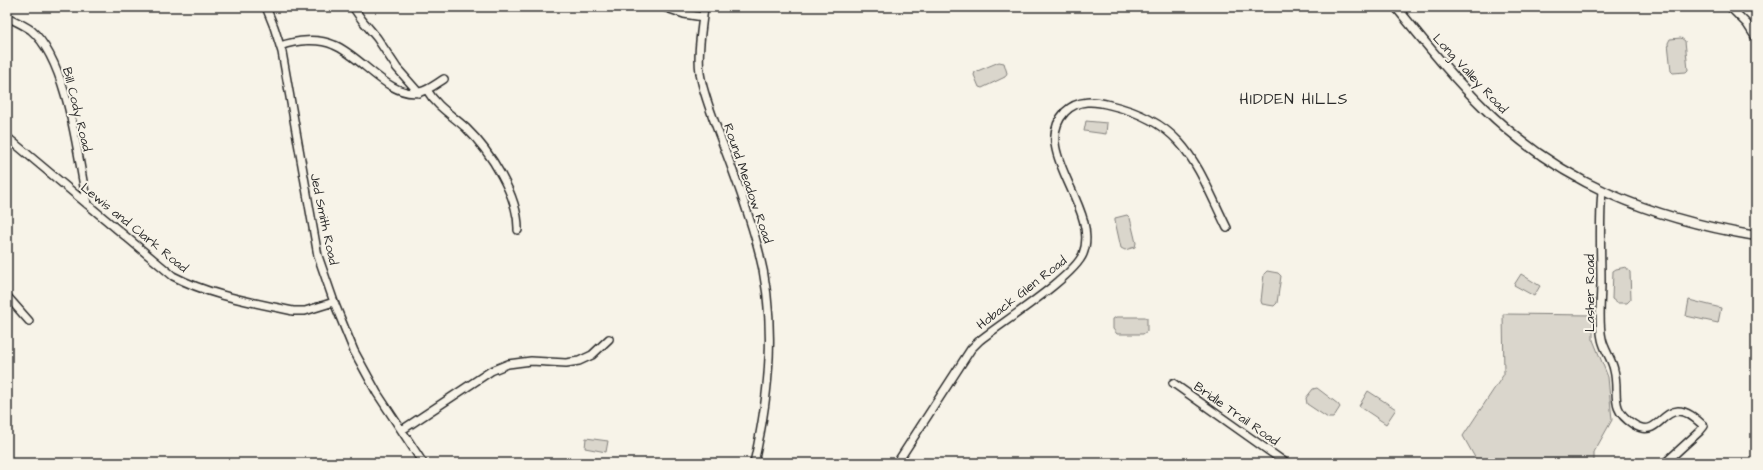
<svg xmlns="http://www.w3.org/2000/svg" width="1763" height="470" font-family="'Architects Daughter',sans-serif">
	<rect width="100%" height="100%" fill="#f7f3e8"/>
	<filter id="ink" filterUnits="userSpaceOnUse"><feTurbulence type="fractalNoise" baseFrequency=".025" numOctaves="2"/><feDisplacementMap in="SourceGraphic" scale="8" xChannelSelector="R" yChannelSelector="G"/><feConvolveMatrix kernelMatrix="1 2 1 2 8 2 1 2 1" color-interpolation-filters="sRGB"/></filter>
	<g filter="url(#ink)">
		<path fill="#dad6cc" stroke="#82807c" d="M1681,38L1685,41L1688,70L1686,72L1673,73L1671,71L1668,43L1670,39Z
			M999,62L1004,63L1007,73L1005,77L982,88L979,87L974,75L975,72Z
			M1086,121L1107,123L1106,134L1084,131Z
			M1127,215L1130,218L1136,243L1135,247L1125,250L1121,248L1115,221V218Z
			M1626,267L1630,272L1631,299L1627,303H1617L1612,299L1613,271L1616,269Z
			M1267,271L1278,273L1281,276L1277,303L1274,306L1262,304L1261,301L1264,274Z
			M1521,274L1540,286L1534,296L1514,285Z
			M1689,300L1721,308L1718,323L1686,316Z
			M1503,314L1593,315V340L1608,377L1612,420L1594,452V463H1478L1463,436L1504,374Z
			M1116,317H1145L1147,318V331L1143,334H1117L1113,329V319Z
			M1317,388L1338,404L1340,407L1333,418H1328L1307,404L1306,398L1313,389Z
			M1368,391L1396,409L1386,424L1359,406Z
			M586,438L608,441L606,452L585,448Z"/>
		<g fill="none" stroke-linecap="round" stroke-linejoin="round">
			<defs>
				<path id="minor" d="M266,7L274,27L282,52L318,256L334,302L354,351L377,393L423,463
					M353,7L362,20L377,38L397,68L419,93
					M664,7L684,14L703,17
					M704,7C702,28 697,52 700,73C703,94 712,114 719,134C733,171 748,209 758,248C777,319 770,392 754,463
					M1730,7L1747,24L1756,38
					M7,17C15,21 24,25 31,30C68,61 78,157 87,204
					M280,46C297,40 318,38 334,45C362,56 389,99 420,92C429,90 436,84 444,79
					M427,90C436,106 453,116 466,128C490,151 519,197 518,230
					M7,137L173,276C211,296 252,302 293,311H305L334,302
					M1602,191C1599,221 1601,252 1601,282C1601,300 1598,321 1602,339C1604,350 1612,359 1614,370C1620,393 1608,408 1633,424C1656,439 1660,412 1678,411C1688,411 1697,420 1704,426L1700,431L1665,463
					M7,296L29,321
					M1173,383L1286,463
					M402,430L491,371L508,364L531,361L566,363L579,361L592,355L609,339
					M897,463L971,349L979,341C1001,323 1074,277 1083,254C1101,208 1029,151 1065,112C1078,99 1095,101 1110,105C1186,123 1196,165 1227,228"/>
				<path id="tertiary" d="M1396,7C1424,41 1452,77 1484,108C1562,184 1650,218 1756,236"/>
			</defs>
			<use href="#minor" stroke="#2b2b2b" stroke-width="10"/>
			<use href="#tertiary" stroke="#2b2b2b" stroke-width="11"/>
			<use href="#minor" stroke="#f7f3e8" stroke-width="7"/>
			<use href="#tertiary" stroke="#f7f3e8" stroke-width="8"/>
		</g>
	</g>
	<g text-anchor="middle" stroke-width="4" stroke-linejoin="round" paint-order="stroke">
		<g font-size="13" fill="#2b2b2b" stroke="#f7f3e8">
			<text transform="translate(1471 73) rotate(47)" y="5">Long Valley Road</text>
			<text transform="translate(78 109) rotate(76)" y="5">Bill Cody Road</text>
			<text transform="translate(749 183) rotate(71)" y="5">Round Meadow Road</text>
			<text transform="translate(325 219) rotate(78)" y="5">Jed Smith Road</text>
			<text transform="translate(135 227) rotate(39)" y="5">Lewis and Clark Road</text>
			<text transform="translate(1021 292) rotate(-38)" y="5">Hoback Glen Road</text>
			<text transform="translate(1589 293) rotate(-90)" y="5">Lasher Road</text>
			<text transform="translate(1237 413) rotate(35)" y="5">Bridle Trail Road</text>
		</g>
		<g font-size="15" letter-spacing="1" fill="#2b2b2b" stroke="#f7f3e8">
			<text x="1294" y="104">HIDDEN HILLS</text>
		</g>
	</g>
	<rect width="1763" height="470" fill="none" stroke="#f7f3e8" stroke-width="24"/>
	<rect x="12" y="12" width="1739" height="446" fill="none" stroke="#2b2b2b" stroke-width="1.5" filter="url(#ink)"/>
</svg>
